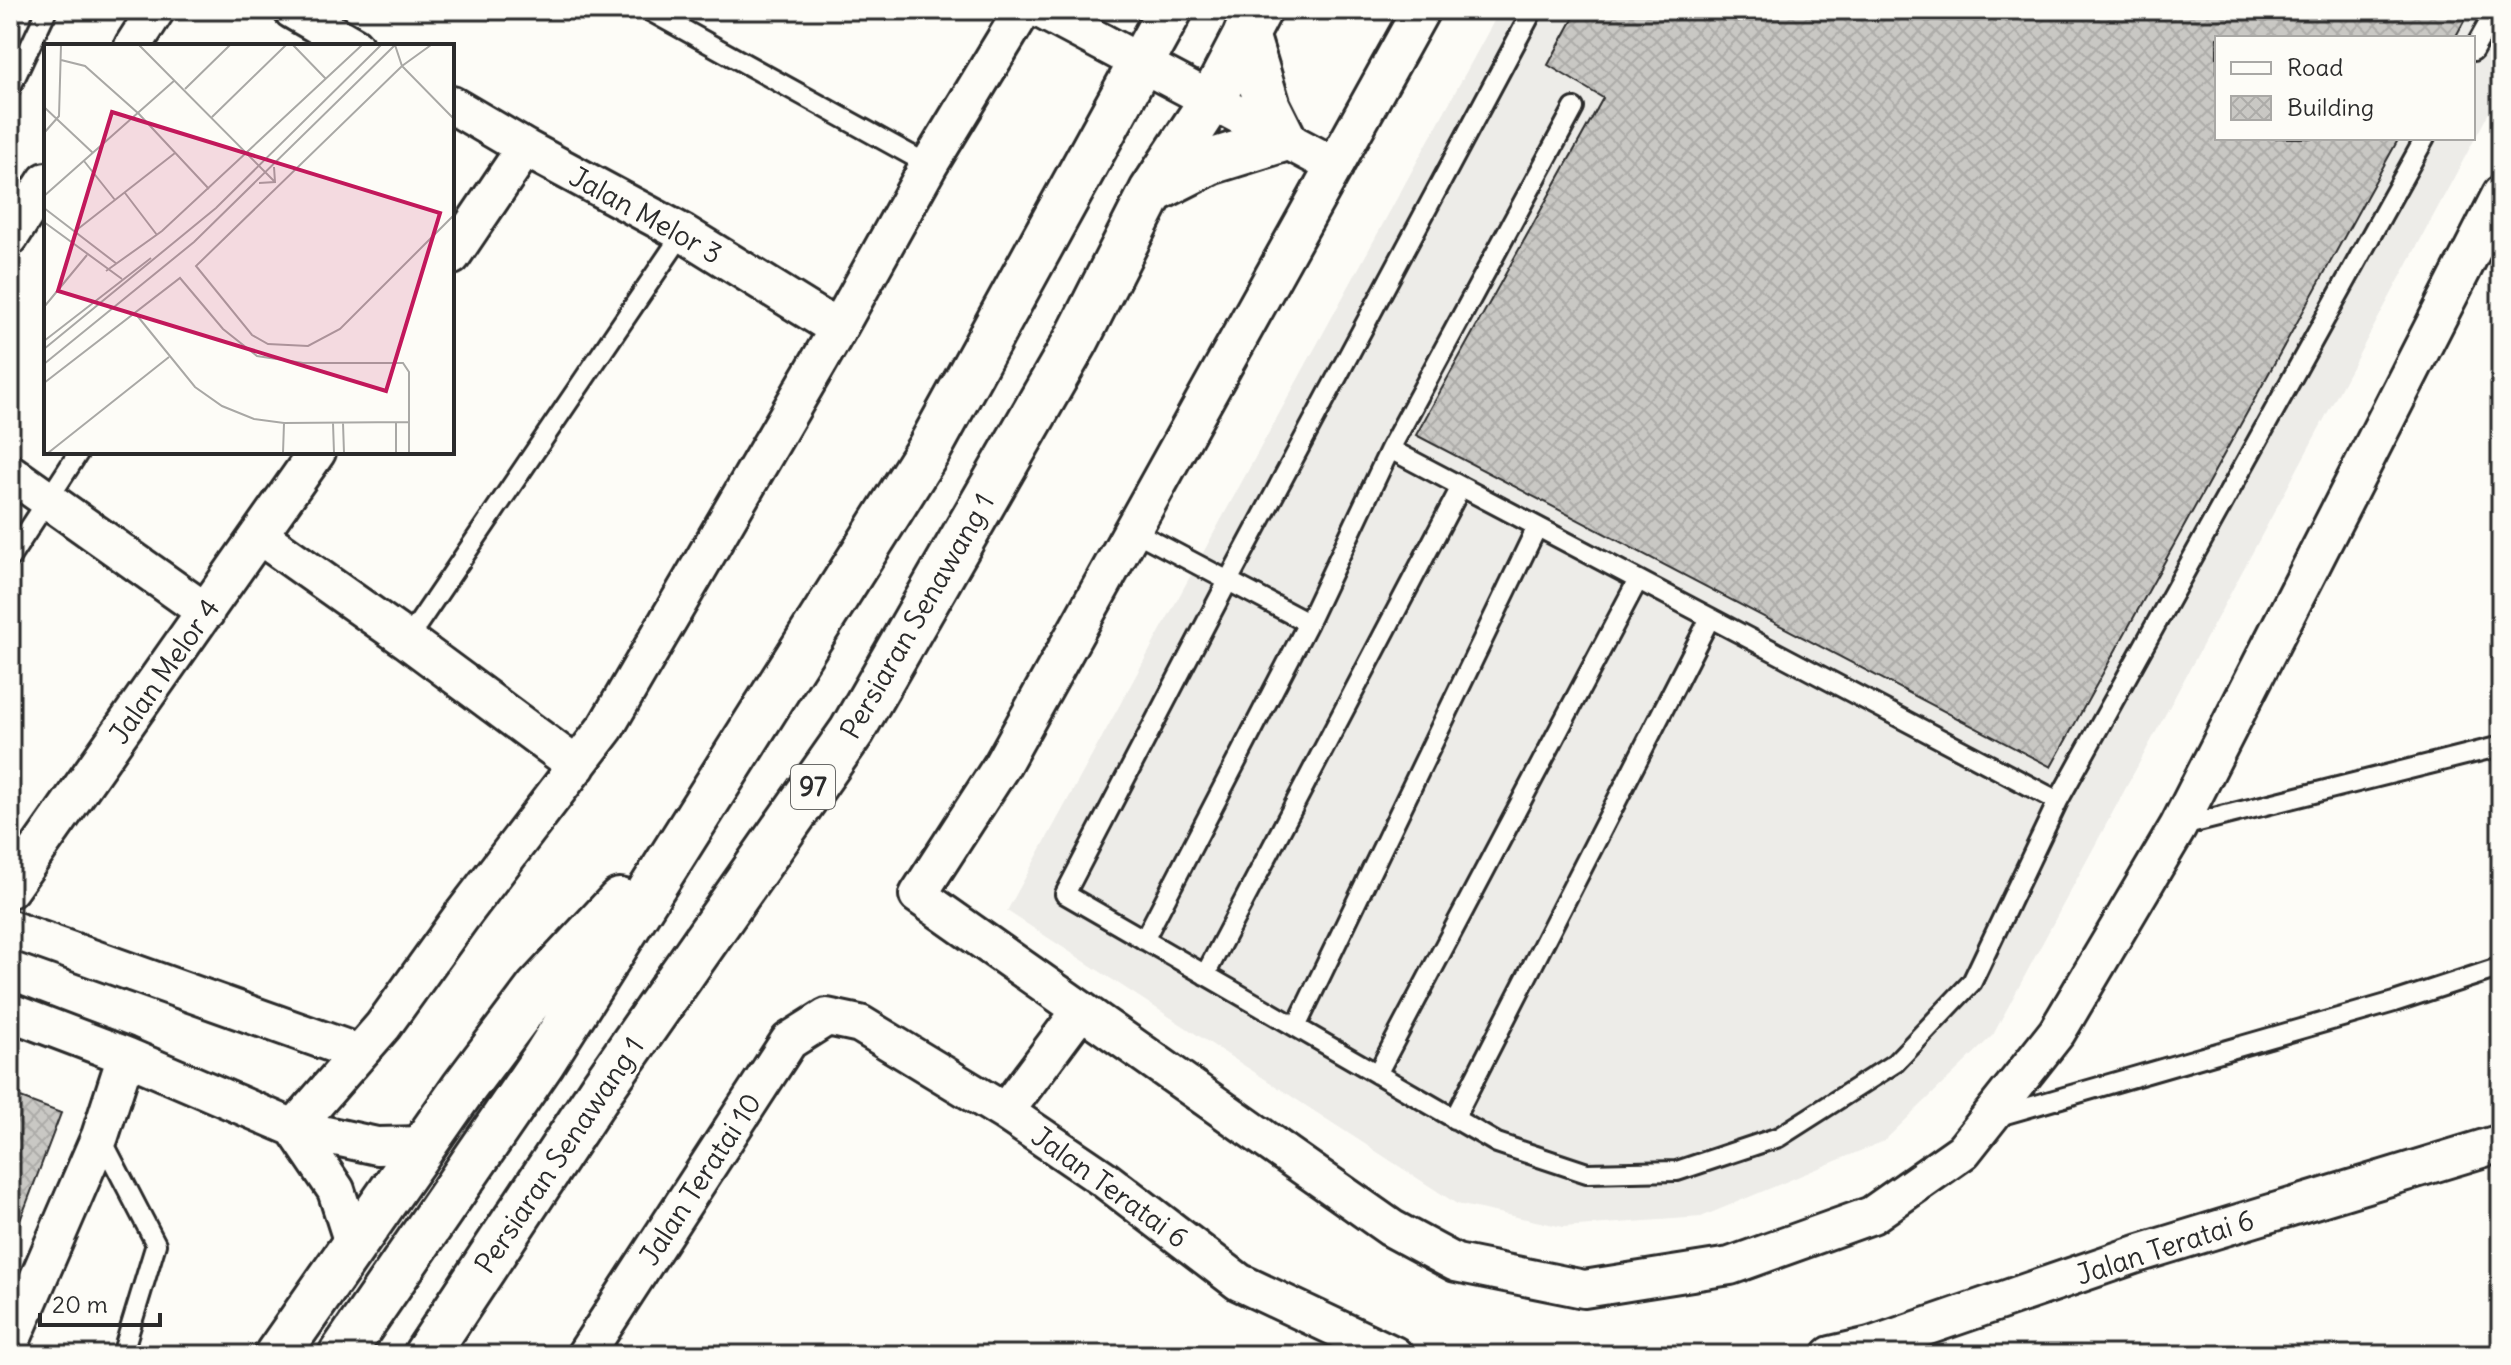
<svg xmlns="http://www.w3.org/2000/svg" width="2511" height="1365" font-family="Delius,sans-serif">
	<defs>
		<pattern id="building-cross-hatch" width="8" height="8" patternUnits="userSpaceOnUse" patternTransform="scale(2)"><rect width="8" height="8" fill="#c9c8c4"/><path d="M0 0l8 8M0 8l8-8" fill="none" stroke="#adaca9"/></pattern>
	</defs>
	<rect width="100%" height="100%" fill="#fdfcf7"/>
	<filter id="ink" filterUnits="userSpaceOnUse"><feTurbulence type="fractalNoise" baseFrequency=".0125" numOctaves="2"/><feDisplacementMap in="SourceGraphic" scale="16" xChannelSelector="R" yChannelSelector="G"/><feConvolveMatrix kernelMatrix="1 2 1 2 8 2 1 2 1" color-interpolation-filters="sRGB"/></filter>
	<g filter="url(#ink)">
		<path fill="#edece8" fill-rule="evenodd" d="M1500,10H2501V90L1993,1035L1884,1141L1701,1217L1563,1227L1457,1204L1007,911ZM2217,38H2473V138H2217Z"/>
		<path fill="url(#building-cross-hatch)" stroke="#2b2b2b" stroke-width="2" d="M1578,10H2470L2455,38H2217V138H2399L2051,767L1416,435L1603,98L1548,65Z
			M10,1094L61,1113L10,1247Z"/>
		<g fill="none" stroke-linecap="round" stroke-linejoin="round">
			<defs>
				<path id="service" d="M648,10L929,165
					M1533,10L1228,581L1065,894L1497,1143L1587,1173L1677,1171L1779,1137L1895,1063L1972,982L2058,801L2425,138
					M2473,51L2496,10
					M10,89L47,10
					M1390,449L2058,801
					M1132,530L1308,623L1390,449L1574,108
					M10,558L79,452
					M407,640L683,233
					M2178,827L2501,746
					M1144,940L1308,623
					M1205,975L1461,487
					M1296,1027L1537,527
					M1377,1074L1638,580
					M1995,1117L2394,1002L2501,967
					M1454,1119L1710,618
					M100,1136L156,1244L122,1355"/>
				<path id="minor" d="M292,10L354,46
					M1041,10L1335,166
					M1421,10L1002,765L918,895L1391,1228L1456,1263L1584,1289L1730,1266L1872,1215L1963,1151L2057,1032L2178,827L2501,194
					M133,46L156,10
					M452,105L525,148L683,233L838,329
					M10,237L46,181
					M452,256L525,148
					M10,473L206,612
					M260,536L407,640L577,766
					M10,889L317,452
					M10,929L359,1053
					M10,1012L126,1056L294,1128L377,1146L424,1145
					M1005,1112L1081,1010
					M294,1128L383,1026L461,917L606,727L838,329L929,165L1023,10
					M294,1128L336,1190L353,1243
					M10,1344L100,1136L126,1056
					M585,1355L789,1041L827,1017L860,1024L1005,1112L1104,1179L1239,1282L1394,1355
					M1831,1355L1870,1346L2140,1253L2501,1143"/>
				<path id="primary" d="M1153,191L1210,162L1284,139L1268,107L1246,34
					M277,1355L463,1089L538,989L620,901
					M341,1355L543,1061L929,449L1170,10
					M426,1355L603,1087L852,731L1077,339L1152,191L1212,100L1259,10"/>
			</defs>
			<use href="#service" stroke="#2b2b2b" stroke-width="24"/>
			<use href="#minor" stroke="#2b2b2b" stroke-width="42"/>
			<use href="#primary" stroke="#2b2b2b" stroke-width="50"/>
			<use href="#service" stroke="#fdfcf7" stroke-width="18"/>
			<use href="#minor" stroke="#fdfcf7" stroke-width="36"/>
			<use href="#primary" stroke="#fdfcf7" stroke-width="44"/>
		</g>
	</g>
	<g text-anchor="middle" stroke-width="6" stroke-linejoin="round" paint-order="stroke">
		<rect fill="#fdfcf7" stroke="#6a6a68" stroke-width="2" x="791" y="765" width="44" height="44" rx="6"/>
		<g font-size="26" font-weight="bold" fill="#2b2b2b">
			<text x="813" y="796">97</text>
		</g>
		<g font-size="28" fill="#2b2b2b" stroke="#fdfcf7">
			<text transform="translate(646 215) rotate(29)" y="10">Jalan Melor 3</text>
			<text transform="translate(917 616) rotate(-60)" y="10">Persiaran Senawang 1</text>
			<text transform="translate(164 671) rotate(-55)" y="10">Jalan Melor 4</text>
			<text transform="translate(559 1155) rotate(-56)" y="10">Persiaran Senawang 1</text>
			<text transform="translate(700 1179) rotate(-57)" y="10">Jalan Teratai 10</text>
			<text transform="translate(1110 1187) rotate(36)" y="10">Jalan Teratai 6</text>
			<text transform="translate(2165 1247) rotate(-18)" y="10">Jalan Teratai 6</text>
		</g>
	</g>
	<g transform="translate(44 44)">
		<rect width="410" height="410" fill="#fdfcf7"/>
		<path fill="none" stroke="#a9a8a5" stroke-width="2" d="M95,1L231,138M249,1L282,35M351,1L358,22L410,75M387,1L358,22L152,222L208,291L224,300L264,302L296,285L410,171M17,16L41,22L95,70L165,145M141,45L186,1M0,63L49,109M168,73L242,1M0,89L15,72L17,1M40,117L71,156M215,139L231,138L230,123M81,149L113,191M0,152L131,36M0,164L73,220M0,178L78,235M30,188L131,109M62,227L118,187L318,1M0,263L43,211M91,269L151,343L178,362L210,375L240,379L365,378M0,297L107,214M0,305L172,164L337,1M0,320L150,198L351,1M0,339L136,234L179,285L213,312L259,319H359L365,328V409M352,378V409M289,379L290,409M299,379L300,409M4,409L125,313M239,409L240,379"/>
		<path fill="#c2185b" fill-opacity="0.15" stroke="#c2185b" stroke-width="4" d="M68,68L396,169L342,347L14,247Z"/>
		<rect width="410" height="410" fill="none" stroke="#2b2b2b" stroke-width="4"/>
	</g>
	<rect width="2511" height="1365" fill="none" stroke="#fdfcf7" stroke-width="40"/>
	<rect x="20" y="20" width="2471" height="1325" fill="none" stroke="#2b2b2b" stroke-width="3" filter="url(#ink)"/>
	<rect x="2215" y="36" width="260" height="104" fill="#fdfcf7" stroke="#a9a8a5" stroke-width="2"/>
	<rect x="2231" y="62" width="40" height="12" fill="#fdfcf7" stroke="#a9a8a5" stroke-width="2"/>
	<text x="2287" y="76" font-size="24" fill="#2b2b2b">Road</text>
	<rect x="2231" y="96" width="40" height="24" fill="url(#building-cross-hatch)" stroke="#a9a8a5" stroke-width="2"/>
	<text x="2287" y="116" font-size="24" fill="#2b2b2b">Building</text>
	<path d="M40 1313v12h120v-12" fill="none" stroke="#2b2b2b" stroke-width="4"/>
	<text x="52" y="1313" font-size="24" fill="#2b2b2b" stroke="#fdfcf7" stroke-width="6" paint-order="stroke">20 m</text>
</svg>
